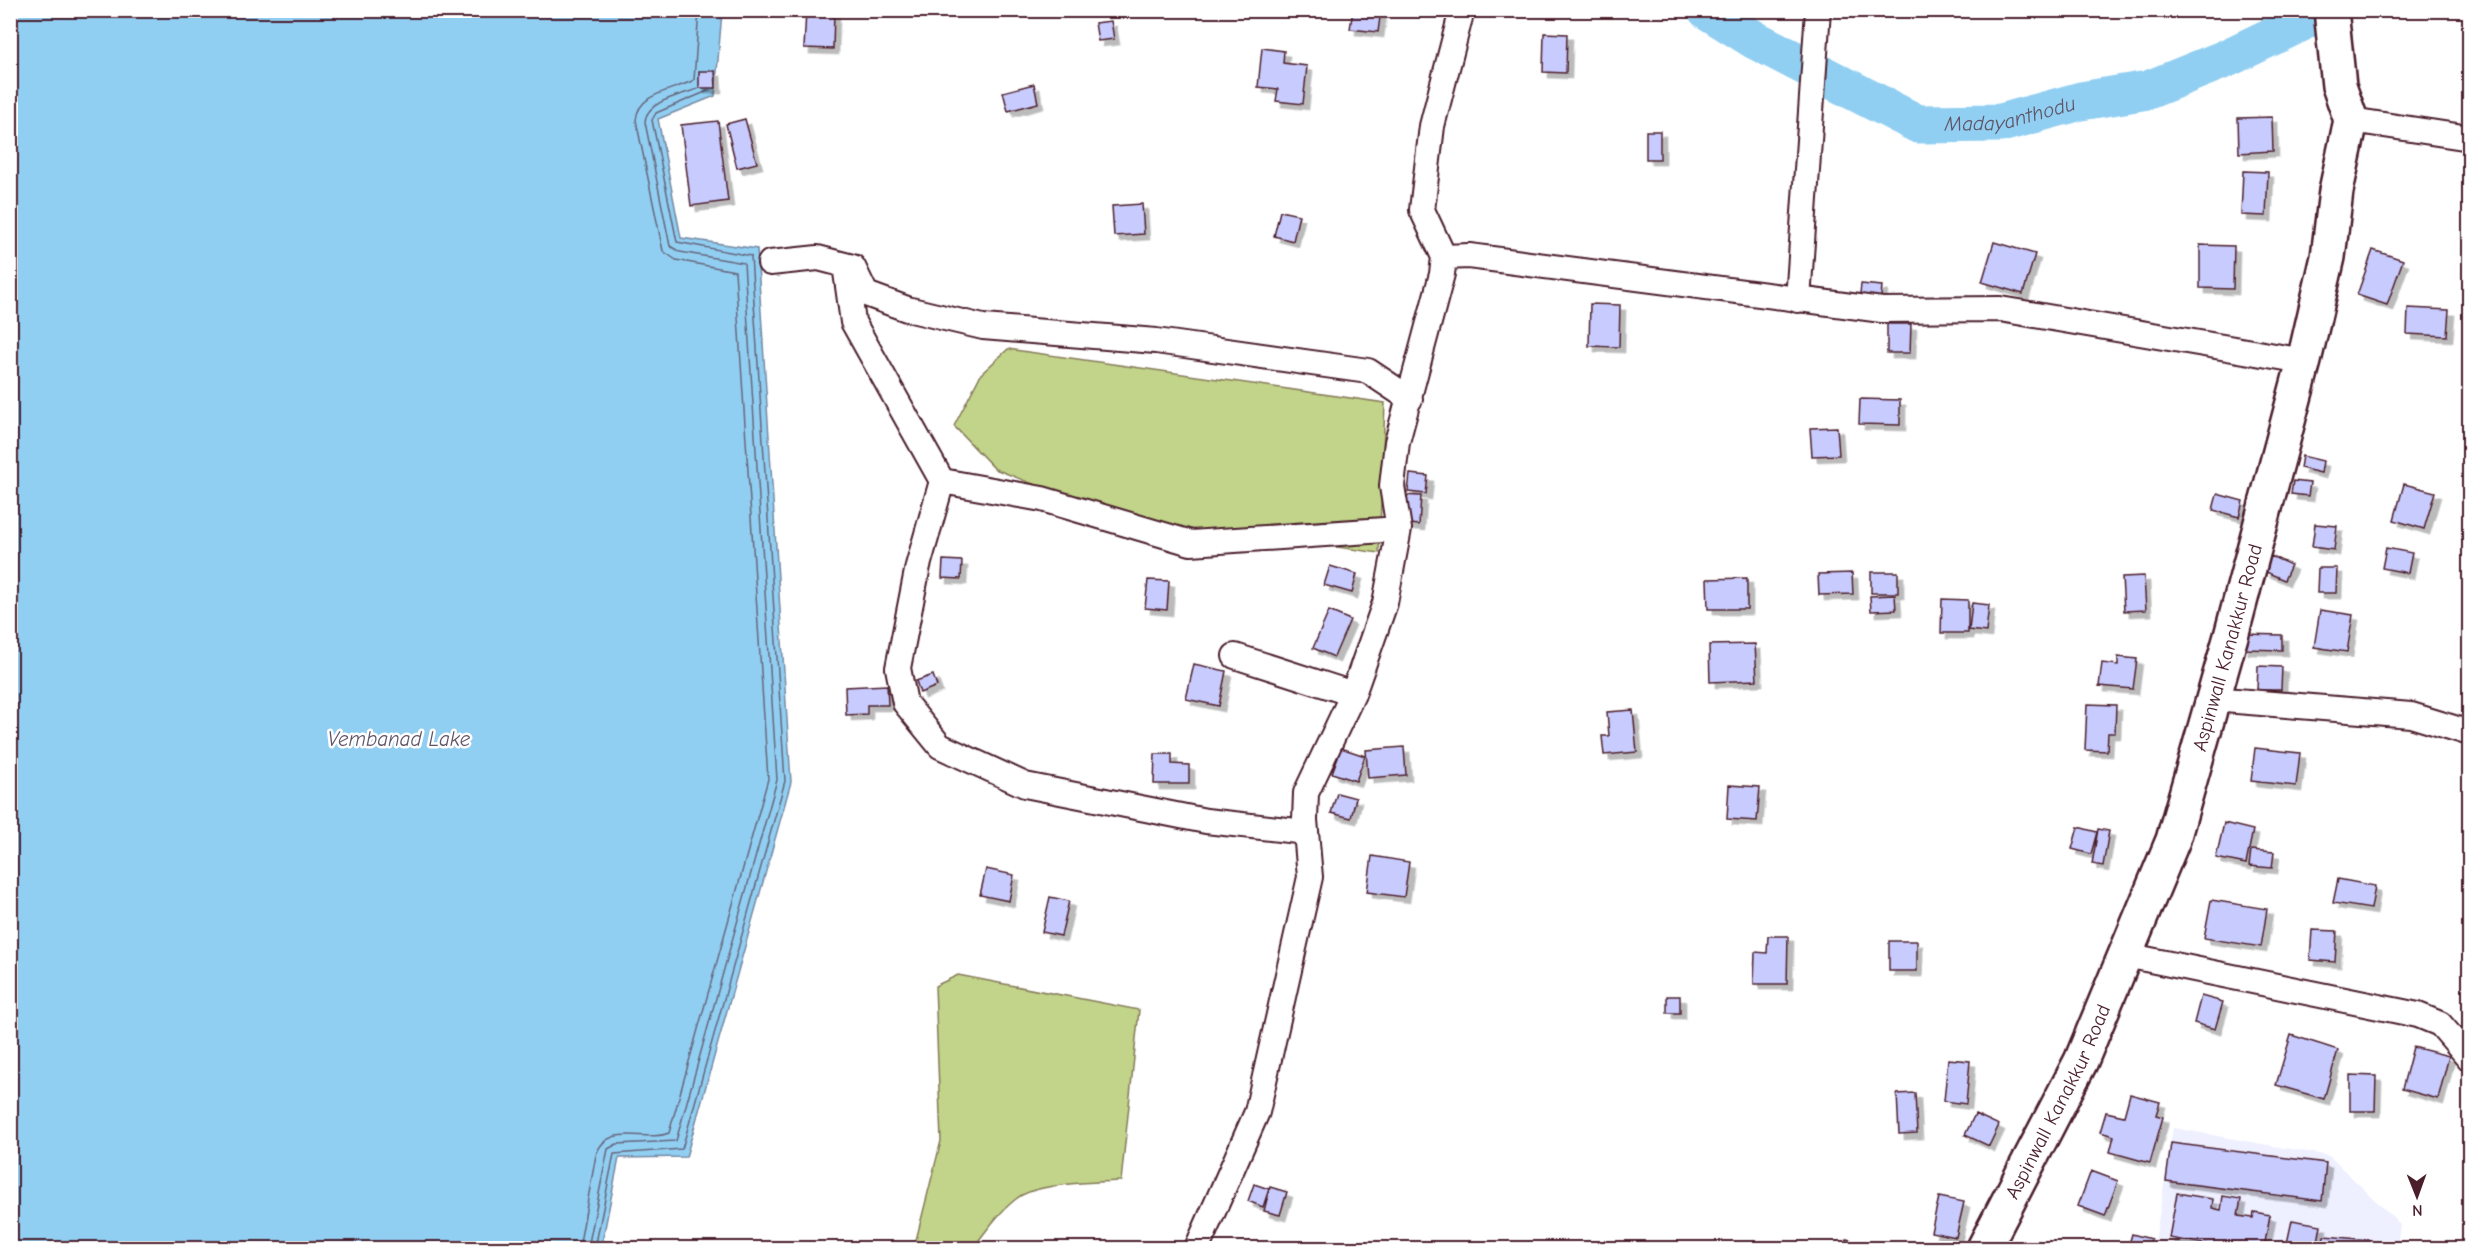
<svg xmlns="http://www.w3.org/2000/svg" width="2480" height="1259" font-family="'Comic Neue',sans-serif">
	<defs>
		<filter id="shadow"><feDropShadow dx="5.5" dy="5.5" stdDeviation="0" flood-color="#0004"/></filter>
	</defs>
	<rect width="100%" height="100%" fill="#fff"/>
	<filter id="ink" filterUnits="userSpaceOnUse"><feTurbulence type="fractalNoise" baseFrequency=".0167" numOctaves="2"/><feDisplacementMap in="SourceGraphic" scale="12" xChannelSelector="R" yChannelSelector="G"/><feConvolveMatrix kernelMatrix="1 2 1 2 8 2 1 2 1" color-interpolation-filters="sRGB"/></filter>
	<g filter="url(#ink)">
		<path fill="#eeefff" d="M2173,1128L2329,1156L2400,1224L2397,1248H2154Z"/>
		<path fill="#c1d489" stroke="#867a5a" stroke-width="1.5" d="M1008,349L1385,403L1379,553L1266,537L1160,534L995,469L954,426L981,374Z
			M958,975L1139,1010L1121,1181C1097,1182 1034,1183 1016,1199C999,1212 986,1231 973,1248H914L941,1141L935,986Z"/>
		<path fill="#91cff2" stroke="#7589a2" stroke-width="1.5" d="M10,11H722L715,96L658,119L681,238L757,249L791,782L686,1157L619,1158L601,1248H11Z"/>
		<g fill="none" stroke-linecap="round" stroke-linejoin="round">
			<path stroke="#66657b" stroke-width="1.5" d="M579,1248L596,1155C607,1121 646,1143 669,1133L768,779L735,271L676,260L663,251L636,120C638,92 674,91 694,80L699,10
				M588,1248L608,1149L617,1144L676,1141L777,780L744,263L680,252L670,246L645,122C646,101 681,95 698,89
				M595,1248L614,1154L682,1149L785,781L751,256L677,242L652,120L656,113L710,90"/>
			<path stroke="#91cff2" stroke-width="39" id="s1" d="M1707,10L1755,40L1918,124L2001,123L2081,101L2148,90L2225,59L2298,24L2321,10"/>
		</g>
		<path fill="#c8cbfe" stroke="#4a1f2b" stroke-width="1.5" filter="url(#shadow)" d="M1353,10H1381L1378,32L1350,29Z
			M806,11L834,12L833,49L804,48Z
			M1111,21L1114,39L1098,41L1095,23Z
			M1544,33L1567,34L1566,73L1543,72Z
			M1262,48L1284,51L1283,63L1307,66L1303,104L1276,101L1278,89L1258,87Z
			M699,71H715L716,88H699Z
			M1034,84L1038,103L1008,111L1003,92Z
			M2272,117L2273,151L2239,153L2238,118Z
			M745,119L757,163L737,168L726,124Z
			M718,121L728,201L691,206L681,125Z
			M1646,131H1660V159H1646Z
			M2243,171L2268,172L2266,216L2241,215Z
			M1142,204L1144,234L1114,236L1112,206Z
			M1280,211L1299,215L1293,241L1274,236Z
			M1994,242L2035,254L2023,294L1982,282Z
			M2200,245L2234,246L2233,289L2200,288Z
			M2373,250L2403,260L2387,305L2357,295Z
			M1861,284L1882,286L1880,306L1859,304Z
			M1590,304L1620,305L1619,347L1589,346Z
			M2408,308L2449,310L2447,336L2407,334Z
			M1887,324H1911L1910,353H1887Z
			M1860,399L1900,400V425L1859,424Z
			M1837,427L1839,455L1812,456L1810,428Z
			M2302,456L2323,461L2321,473L2300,468Z
			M1410,474L1428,476L1426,494L1408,492Z
			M2293,481L2310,483L2308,496L2291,494Z
			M2404,484L2435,492L2424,529L2394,520Z
			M2217,494L2243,501L2239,517L2213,510Z
			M1401,495L1421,496L1419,525L1399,523Z
			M2315,524L2337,526L2334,550L2312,547Z
			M2386,548L2412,553L2408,573L2382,568Z
			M2271,556L2291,565L2284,580L2264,571Z
			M943,560L962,561L961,579L942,578Z
			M1330,566L1357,574L1352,593L1324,585Z
			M2318,568H2337L2336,593H2317Z
			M1871,572H1898V593H1871Z
			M1852,573L1853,594L1819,595L1818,574Z
			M2144,576L2146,610L2124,611L2122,577Z
			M1747,578V609H1708L1707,579Z
			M1148,580L1169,581L1167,610L1145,608Z
			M1895,595L1896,610L1871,611L1870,596Z
			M1942,599L1968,600V633H1941Z
			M1972,603L1989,605L1986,632L1969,630Z
			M2320,610L2353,615L2347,652L2314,647Z
			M1329,611L1350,620L1334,657L1313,648Z
			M2243,634L2282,635V650L2243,649Z
			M1755,644L1757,680L1710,682L1709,645Z
			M2118,657L2137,659L2133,689L2099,686L2102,663L2118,665Z
			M1194,664L1226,671L1219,706L1186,699Z
			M2258,666L2282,667L2281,690H2257Z
			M933,675L937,686L920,693L916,681Z
			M887,685L888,705H867V714L846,715L845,687Z
			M2087,704L2116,705L2115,733H2108L2107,751L2085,750Z
			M1633,710L1637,752L1604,755L1602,736H1609L1607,712Z
			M1404,747L1406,775L1368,778L1366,750Z
			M1341,748L1365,756L1356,781L1332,773Z
			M2255,748L2300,753L2296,786L2251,781Z
			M1155,754H1172V764L1189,765V784H1154Z
			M1729,785L1760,787L1757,821L1727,819Z
			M1337,793L1356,798L1351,818L1331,813Z
			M2224,823L2253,830L2246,864L2216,858Z
			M2078,827L2097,832L2091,854L2072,849Z
			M2098,829L2109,831L2103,866L2092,864Z
			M2251,850L2274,852L2272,868L2249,866Z
			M1372,856L1409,862L1404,897L1367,892Z
			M986,869L1014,875L1009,901L980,895Z
			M2338,879L2375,886L2371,909L2333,903Z
			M1050,897L1069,901L1061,936L1042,932Z
			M2211,900L2267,909L2261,947L2204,938Z
			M2312,930L2337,931L2335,962L2310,960Z
			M1768,936H1788L1787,984H1754L1755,952L1767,953Z
			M1889,941H1917V971H1889Z
			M1667,996H1680V1013H1667Z
			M2201,996L2223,1002L2215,1029L2194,1023Z
			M2291,1035L2338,1050L2324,1099L2276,1085Z
			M2413,1047L2449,1056L2438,1099L2402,1089Z
			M1948,1059L1970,1061L1966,1104L1944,1101Z
			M2350,1075L2376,1076L2375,1111H2350Z
			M1915,1093L1917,1133L1899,1134L1897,1094Z
			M2130,1094L2160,1102L2156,1115L2163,1117L2150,1163L2110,1152L2114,1136L2100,1132L2106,1112L2124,1116Z
			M1975,1114L1999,1125L1989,1146L1965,1135Z
			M2171,1143L2326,1163L2322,1201L2166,1181Z
			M2091,1171L2118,1181L2105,1216L2078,1206Z
			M1254,1184L1269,1189L1263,1207L1248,1201Z
			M1270,1187L1287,1192L1280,1215L1264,1211Z
			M2177,1193L2213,1199L2212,1208L2221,1210L2223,1196L2241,1199L2238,1216L2253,1218L2254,1212L2270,1215L2264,1248H2229L2169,1238Z
			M1939,1197L1964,1202L1956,1237L1931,1232Z
			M2292,1220L2321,1225L2317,1248H2286Z
			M2132,1234L2151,1239L2148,1248H2128Z
			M2324,1236L2371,1240L2369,1248H2322Z
			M1847,1239L1876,1248H1844Z"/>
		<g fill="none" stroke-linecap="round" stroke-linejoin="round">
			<defs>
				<path id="street" d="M2351,120L2470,138
					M1444,257L1422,210L1432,126L1462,10
					M770,263L818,258L853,267L866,294L907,309L983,327L1156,341L1368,371L1410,399
					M845,265L853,322L942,481L918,566L898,668L905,703L940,746L1025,785L1206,821L1306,832
					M1798,300L1818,10
					M942,481L1042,499L1191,543L1399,529
					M1235,656L1353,694
					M2212,699L2411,715L2470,733
					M2126,955L2418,1015L2440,1024L2470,1059
					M1197,1248L1257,1112L1310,877L1305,820L1306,793L1353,694L1385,603L1399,529L1392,486L1397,442L1442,274L1444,257L1469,256L1882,310L2000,309L2304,361"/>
				<g id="secondary">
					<path id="s2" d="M1984,1248L2081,1061L2173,840L2231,636L2304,361L2328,257L2336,191L2351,120L2339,86L2331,10"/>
				</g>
			</defs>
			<use href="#street" stroke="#4a1f2b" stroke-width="28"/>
			<use href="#secondary" stroke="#4a1f2b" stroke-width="38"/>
			<use href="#street" stroke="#fff" stroke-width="24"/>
			<use href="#secondary" stroke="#fff" stroke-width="33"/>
		</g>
	</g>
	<g text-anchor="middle" stroke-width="5" stroke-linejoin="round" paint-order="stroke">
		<g font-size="20" fill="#4a1f2b" stroke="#fff">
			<text dy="7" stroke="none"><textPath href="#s2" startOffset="650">Aspinwall Kanakkur Road</textPath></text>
			<text dy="7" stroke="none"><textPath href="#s2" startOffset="164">Aspinwall Kanakkur Road</textPath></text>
		</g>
		<g font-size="21" font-style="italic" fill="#5f5467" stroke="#fff">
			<text dy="7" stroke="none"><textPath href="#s1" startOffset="333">Madayanthodu</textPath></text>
			<text x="399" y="746">Vembanad Lake</text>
		</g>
	</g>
	<rect width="2480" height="1259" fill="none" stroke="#fff" stroke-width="36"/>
	<rect x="18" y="18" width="2444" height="1223" fill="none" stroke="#4a1f2b" stroke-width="2" filter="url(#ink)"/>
	<g transform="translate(2417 1196) rotate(179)" stroke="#ffffff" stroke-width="4.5" paint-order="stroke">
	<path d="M0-4.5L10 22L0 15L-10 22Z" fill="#4a1f2b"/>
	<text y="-9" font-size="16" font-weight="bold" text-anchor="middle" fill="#4a1f2b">N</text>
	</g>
</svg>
